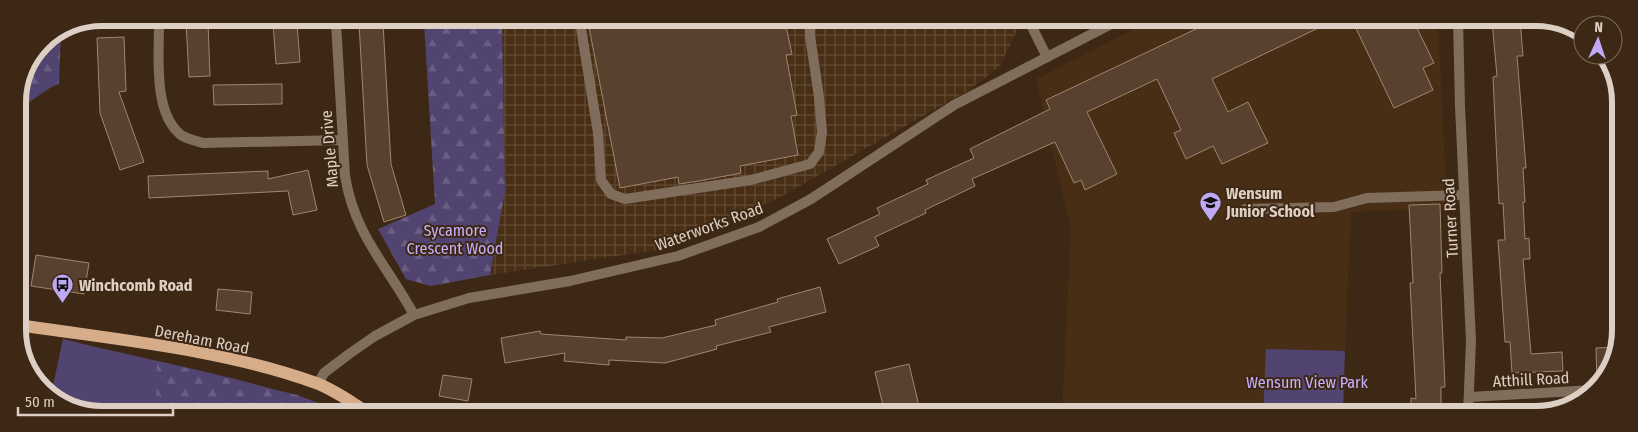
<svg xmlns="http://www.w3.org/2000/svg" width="1638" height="432" font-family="'Fira Sans Condensed',sans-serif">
	<defs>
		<pattern id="industrial-grid" width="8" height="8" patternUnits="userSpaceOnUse" patternTransform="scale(1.25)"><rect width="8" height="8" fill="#482e15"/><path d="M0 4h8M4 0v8" fill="none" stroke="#624b35"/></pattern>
		<pattern id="forest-firs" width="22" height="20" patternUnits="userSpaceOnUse" patternTransform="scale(1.25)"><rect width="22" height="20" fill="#524470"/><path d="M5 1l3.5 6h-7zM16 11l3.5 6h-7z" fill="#6a5e83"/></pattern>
	</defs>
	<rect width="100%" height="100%" fill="#3d2815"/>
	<path fill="#482e15" d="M1152,20H1438L1447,208L1351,212L1345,351L1266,349L1263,414H1062L1071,230L1036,79Z"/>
	<path fill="url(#industrial-grid)" d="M1032,21L1018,28L1000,66L969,90L773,201L656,250L490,275L505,191L502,22Z"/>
	<path fill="#524470" d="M63,339C158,363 254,378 346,413H85L51,395Z
		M1266,349L1345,351L1343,414H1263Z"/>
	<path fill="url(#forest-firs)" d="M502,22L505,191L490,275L431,286L406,279L378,229L435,204L424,23Z
		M61,30L59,84C43,89 33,103 18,107V97L42,42Z
		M157,361L297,395L346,413H156Z"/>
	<path fill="#58412e" stroke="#9f8670" d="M1520,19L1523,56H1517L1526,168H1523L1525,202H1523L1525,239L1529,238L1530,259H1523L1531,354L1562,352L1563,371L1512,373L1510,342H1505L1498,240H1505L1503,203L1499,204L1498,184L1493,77L1497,76L1492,21Z
		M1215,20H1335L1212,79L1228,112L1248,102L1268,143L1222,164L1213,146L1186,159L1174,133L1181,130L1157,79L1087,112L1117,174L1085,190L1081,180L1074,183L1055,142L972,179L975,186L925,210L926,213L875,237L879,246L839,264L827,239L880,214L877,208L928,184L926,180L974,158L970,149L1050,109L1046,100Z
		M1352,20H1413L1434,63L1423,68L1433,90L1394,108Z
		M588,22H785L792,54L786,55L797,115L791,116L798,155L740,166L741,173L699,181L679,184L678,177L620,188Z
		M186,23H208L210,76L189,77Z
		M273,23H297L300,62L276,64Z
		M359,23H383L391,164L406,215L384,222L367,165Z
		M124,37L126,91L119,92L144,162L120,170L100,113L97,38Z
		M282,84V104L214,105L213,85Z
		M308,170L317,210L293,215L288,191L149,198L148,176L268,171V179Z
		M1440,204L1442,273H1440L1445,387H1441V414H1411V398L1416,399L1410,283H1413L1409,205Z
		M36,255L89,263L84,294L31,286Z
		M820,287L826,312L769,327L771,332L716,346L717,349L665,363L609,360V365L564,361L565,353L505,363L501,338L540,331L541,334L626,340V337L662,338L716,325L715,320L778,302L777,299Z
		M218,289L252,292L250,314L216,310Z
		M1619,347L1611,361L1597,383L1596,348Z
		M909,364L919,406L885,414L875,372Z
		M443,375L472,379L468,401L439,396Z"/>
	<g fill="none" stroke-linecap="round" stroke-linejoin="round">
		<path stroke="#816d5c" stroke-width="10" d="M1029,21L1047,57
			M580,22L598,133L601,180L611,194L625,199L751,180L810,164L819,152L822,132L819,97L810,36V22
			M1245,209L1334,207L1367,198L1464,195"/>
		<path stroke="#816d5c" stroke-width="10" d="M1458,19L1460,106L1471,341L1468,414
			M336,23L345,176C355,236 387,265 414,315
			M159,24C159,56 153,113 181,135C187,139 197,141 203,143L343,140
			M318,384L324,373L349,354L375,336L414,315L469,298L570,281L678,256L759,227L811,199L954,105L1117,21
			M1470,397L1593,390"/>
		<path stroke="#d6ac89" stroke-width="12" d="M19,325C118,340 222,349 316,383C335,390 352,403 369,413"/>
	</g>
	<defs>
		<symbol id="school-pin" viewBox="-11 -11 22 30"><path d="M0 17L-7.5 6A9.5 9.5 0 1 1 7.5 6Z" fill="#bfa9f4" stroke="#3d2815"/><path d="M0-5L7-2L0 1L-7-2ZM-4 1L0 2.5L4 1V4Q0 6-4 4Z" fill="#111"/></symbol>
		<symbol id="bus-pin" viewBox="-11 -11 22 30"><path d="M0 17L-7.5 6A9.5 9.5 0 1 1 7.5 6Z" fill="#bfa9f4" stroke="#3d2815"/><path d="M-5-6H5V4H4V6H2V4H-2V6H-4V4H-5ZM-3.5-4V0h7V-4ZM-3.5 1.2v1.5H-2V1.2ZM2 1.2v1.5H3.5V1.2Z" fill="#111"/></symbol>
	</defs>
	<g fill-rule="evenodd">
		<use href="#school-pin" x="1198" y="190" width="25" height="34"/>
		<use href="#bus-pin" x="50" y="272" width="25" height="34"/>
	</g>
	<g text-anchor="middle" stroke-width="4" stroke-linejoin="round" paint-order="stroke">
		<g font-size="16" fill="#ddcfc3" stroke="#3d2815">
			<text transform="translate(329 149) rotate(-95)" y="6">Maple Drive</text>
			<text transform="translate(1450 218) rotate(-93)" y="6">Turner Road</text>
			<text transform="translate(709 226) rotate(-20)" y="6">Waterworks Road</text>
			<text transform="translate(202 339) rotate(11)" y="6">Dereham Road</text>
			<text transform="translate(1531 379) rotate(-3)" y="6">Atthill Road</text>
		</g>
		<g font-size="16" font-weight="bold" fill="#ddcfc3" stroke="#3d2815" text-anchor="start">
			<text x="1226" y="199">Wensum<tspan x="1226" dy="18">Junior School</tspan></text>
			<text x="79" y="291">Winchcomb Road</text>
		</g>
		<g font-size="16" fill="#c6affc" stroke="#3d2815">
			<text x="455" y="236">Sycamore<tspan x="455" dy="18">Crescent Wood</tspan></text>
			<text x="1307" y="388">Wensum View Park</text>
		</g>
	</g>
	<path d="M0 0H1638V432H0ZM102 26H1536A76 76 0 0 1 1612 102V330A76 76 0 0 1 1536 406H102A76 76 0 0 1 26 330V102A76 76 0 0 1 102 26Z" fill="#3d2815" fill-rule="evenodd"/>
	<path fill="none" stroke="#ddcfc3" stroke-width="6" d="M102 26H1536A76 76 0 0 1 1612 102V330A76 76 0 0 1 1536 406H102A76 76 0 0 1 26 330V102A76 76 0 0 1 102 26Z"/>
	<g transform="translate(1598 40) rotate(3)"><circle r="24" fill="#3d2815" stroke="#7d6b5b"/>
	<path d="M0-4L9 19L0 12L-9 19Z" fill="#bfa9f4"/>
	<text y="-8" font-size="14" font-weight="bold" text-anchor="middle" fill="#ddcfc3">N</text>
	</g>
	<path d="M18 407v8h155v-8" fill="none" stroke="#ddcfc3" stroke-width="2.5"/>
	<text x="25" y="407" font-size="15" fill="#ddcfc3" stroke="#3d2815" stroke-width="4" paint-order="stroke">50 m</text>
</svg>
